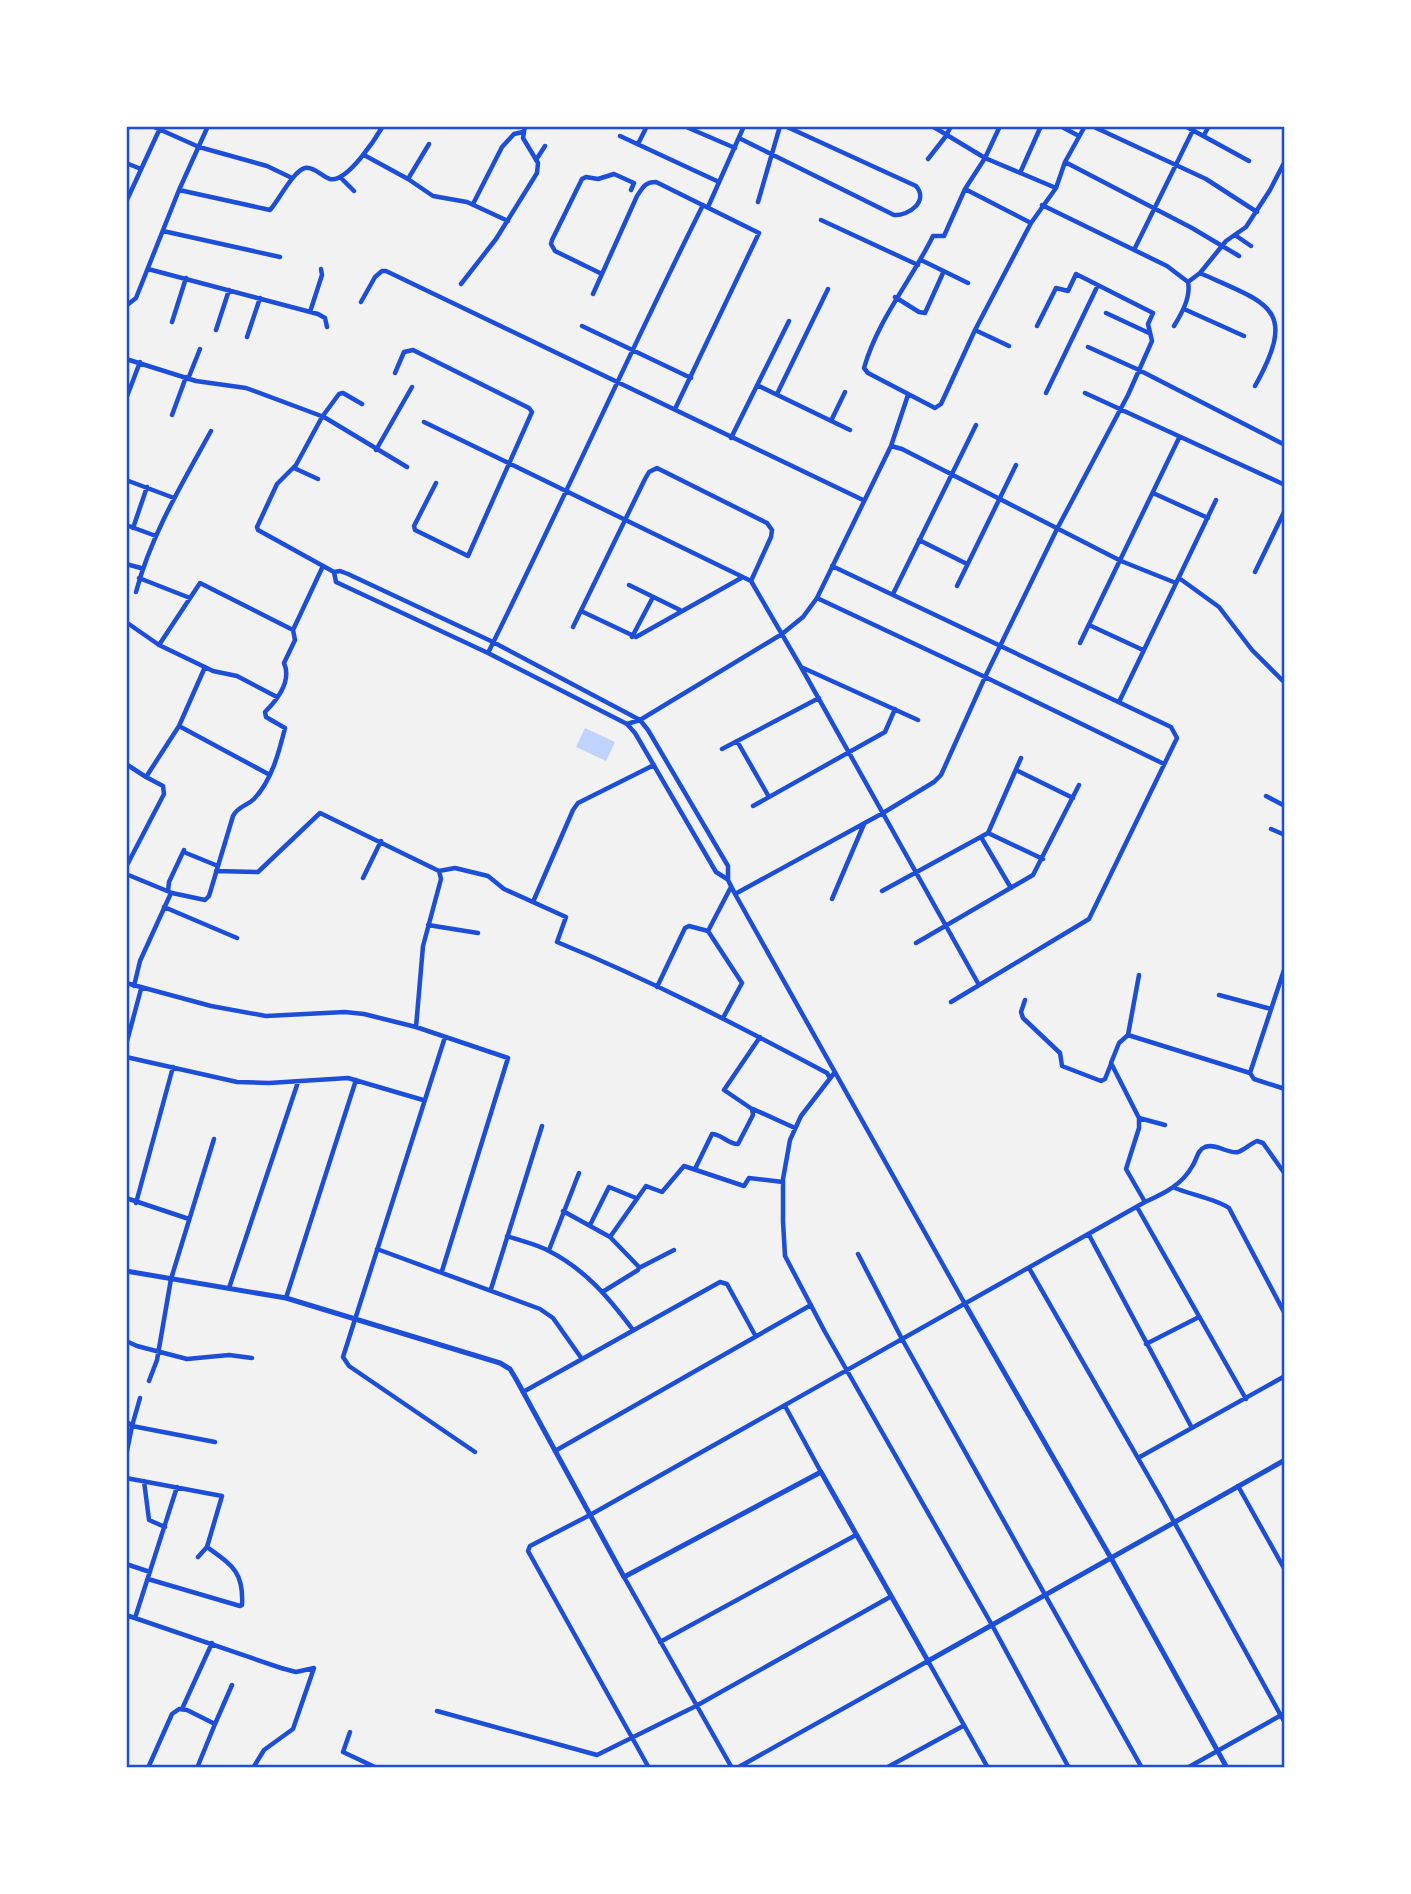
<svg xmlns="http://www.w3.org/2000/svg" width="1411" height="1894" font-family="Raleway,sans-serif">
	<rect width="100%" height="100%" fill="#f2f2f2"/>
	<path fill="#bfd3fe" d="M585,728L615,742L606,761L576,747Z"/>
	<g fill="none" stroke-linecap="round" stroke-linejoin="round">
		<path stroke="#1d4ed8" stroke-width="4.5" d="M152,126L199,147L267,166L292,178
			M684,126L735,148
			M932,126L985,158L1056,188
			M1000,126L985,158L965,189L944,236H933C911,281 878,319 864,368L868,373L935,408L941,404L975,330L1031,223L1056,188L1065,162L1085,126
			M1060,126L1079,136
			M1092,126L1206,179L1257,212
			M1185,126L1249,161
			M1204,135L1209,126
			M620,136L719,182
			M739,138L894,215C909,216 929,201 916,186L785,126
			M638,144L647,126
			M364,155L408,179L433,196L467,202L508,221
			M928,159L946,136L951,126
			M536,160L545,146
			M1065,162L1192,228L1239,256
			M126,163L141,169
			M1020,173L1041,126
			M340,177L354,191
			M408,179L429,144
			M965,189L1031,223
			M179,190L270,210C279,200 293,171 305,168C313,166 323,177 330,179C347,183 376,138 383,126
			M126,202L161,126
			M758,202L780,126
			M473,204L502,147L514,134L523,132
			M1042,205L1167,266L1188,282
			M708,207L744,126
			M821,220L918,265
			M163,231L280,257
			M1235,235L1251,246
			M1134,250L1193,130
			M921,260L968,283
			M148,269L318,314L325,318L327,327
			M1200,273C1268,304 1299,307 1255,386
			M602,274L555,251L551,244L552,240L582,179L586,177L598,179L614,174L634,183L631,190
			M1188,282L1200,273L1226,241L1246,227L1270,190L1285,161
			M461,284L496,239L537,173L538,163L523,138L525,126
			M593,294L637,196C643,187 645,182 656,182L759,233L675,409
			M895,297L919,312L925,313L943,273
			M361,302L375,277L382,271H386L863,500
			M126,306L136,298L179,190L208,126
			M1184,309L1244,336
			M310,312L322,275L321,269
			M1106,313L1149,333
			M172,322L186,278
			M582,326L691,378
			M1174,326C1182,313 1191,297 1188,282
			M216,330L229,290
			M975,330L1009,346
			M247,337L260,298
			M1088,347L1139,370L1285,445
			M126,359L196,381L246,388L324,417L407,467
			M395,373L404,352L413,350L529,408L532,412L468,556L415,530L414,526L436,483
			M188,379L200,349
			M757,385L850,430
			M1046,393L1098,285
			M1085,393L1285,485
			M777,394L828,289
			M126,399L140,362
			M362,404L343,393L339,394L322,417L296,465L277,484L257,527L258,530L334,572L340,571L348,574L493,642L640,720L648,730L728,866V880L735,894L965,1304
			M172,415L186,377
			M831,421L845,392
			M424,422L751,581L801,667L979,985
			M731,438L789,321
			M891,446L902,449L1121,561L1176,583
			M376,450L412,387
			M294,468L318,479
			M126,480L174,498
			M1153,493L1208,518
			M126,525L156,536
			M133,528L147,487
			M919,540L967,564
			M126,564L141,568
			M832,566L1171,727L1177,738L1089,919L951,1002
			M334,572L336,582L488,653L627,724L635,733L716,872L727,879
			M1255,572L1285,510
			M139,578L190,598
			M1179,578L1219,607L1252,650L1285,683
			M629,585L680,610
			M957,586L1016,465
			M136,592C151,535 183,482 211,431
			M893,594L976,425
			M817,598L985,677L1164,764
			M581,611L636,637L743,577
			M126,622L159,645L213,671L237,676L277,697
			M1089,625L1143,650
			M573,627L645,479L649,472L657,468L767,523L772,530L771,537L751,581
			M632,637L653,597
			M1080,643L1179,438
			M159,645L200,583L293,630
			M488,653C562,504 629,353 703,205
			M801,667L918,720
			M1119,702L1216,500
			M627,724L640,720L782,634L803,617L817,598L891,446L908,395
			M179,726L270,775
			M737,741L769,797
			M722,749L819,698
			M126,764L146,777
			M1016,770L1073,798
			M1266,796L1285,806
			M753,806L885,732L895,709
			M1271,829L1285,835
			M988,833L1043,859
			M981,837L1011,888
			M186,853L218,866
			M126,867L164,794L163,786L146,777L179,726L205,667
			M216,871L258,872L320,813L439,871L441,879L423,946L416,1027
			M439,871L455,868L488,876L504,889L566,917L557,942C650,980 739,1026 827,1073L830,1078
			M126,874L172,893L205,900L209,896L233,816C238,806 247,806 254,799C272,780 279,752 285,728L266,717L265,712C277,700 292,681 284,663L295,640L293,630L323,566
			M363,878L381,841
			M168,891L169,882L184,850
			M882,891L988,833L1021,758
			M735,894L883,813L934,782L941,775L985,677L1057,529L1128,395L1152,341L1148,324L1153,313L1076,274L1068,291L1056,288L1037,326
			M832,899L864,824
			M533,902L573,810L578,803L654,765
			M164,907L237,938
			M428,925L478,933
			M708,931L731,887
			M916,943L1033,875L1079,785
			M126,983L211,1006L266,1016L345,1012L364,1014L416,1027L508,1058L442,1271
			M134,986L140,961L171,893
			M657,987L685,928L689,926L708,931L742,983L723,1018
			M1219,995L1271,1009
			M1025,1000L1021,1012L1023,1018L1060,1053L1062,1066L1101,1081L1105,1079L1111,1064
			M1128,1035L1139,975
			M445,1037L343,1357L349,1366L475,1452
			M126,1045L141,989
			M126,1057L237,1082L269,1083L348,1078L423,1100
			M835,1072L801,1116L790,1140L783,1179V1222L785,1256L825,1332L992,1625L1069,1768
			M1250,1073L1254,1079L1285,1089
			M753,1109L795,1128
			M1139,1118L1165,1125
			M695,1169L712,1134C722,1134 729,1145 738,1144L753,1115L752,1109L724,1090L760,1037
			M1175,1188C1189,1194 1219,1200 1229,1208L1285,1314
			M126,1198L189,1219
			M1145,1202L1126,1169L1139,1128V1118L1111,1063L1119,1043L1128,1035L1250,1073L1285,967
			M136,1203L173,1067
			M1137,1207L1246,1399
			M563,1211L610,1237L639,1267L638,1270L604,1291
			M590,1225L609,1187L636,1198
			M1089,1235L1192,1428
			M507,1236C521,1241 537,1244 549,1251C586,1270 609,1298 633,1330
			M610,1237L646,1186L662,1192L684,1166L744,1186L749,1178L783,1182
			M377,1249L540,1309L553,1318L582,1359
			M549,1250L579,1173
			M858,1254L902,1339L1142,1768
			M639,1268L674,1250
			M1029,1268L1162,1500L1285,1723
			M229,1288L298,1082
			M491,1289L542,1126
			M286,1298L356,1080
			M126,1341L137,1346L187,1359L229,1355L252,1358
			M1146,1344L1199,1317
			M149,1381L157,1360L171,1279L214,1139
			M523,1392L720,1282L727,1284L755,1335
			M785,1406L821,1472
			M126,1421L132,1426L140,1398
			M555,1451L811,1305
			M126,1456L132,1426L215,1442
			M1138,1458L1285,1376
			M126,1478L222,1496L207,1547L198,1557
			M144,1481L149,1520L165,1527
			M1238,1486L1285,1570
			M126,1564L150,1572
			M624,1577L732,1768
			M148,1579L240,1606L242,1605C244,1572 232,1565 207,1547
			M126,1615L281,1668L296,1672L314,1668L293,1729L264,1750L253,1768
			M135,1618L177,1487
			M126,1623L128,1616
			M660,1642L856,1535
			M182,1709L212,1643
			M437,1711L597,1755L696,1706L890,1597
			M215,1724L232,1685
			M350,1732L343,1752L377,1768
			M148,1768L172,1714L179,1709L187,1710L215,1724L197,1768
			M649,1768L528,1551L530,1546L590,1515L1145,1202C1165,1193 1182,1185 1193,1165C1197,1159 1197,1150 1205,1147C1217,1143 1227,1154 1238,1152C1244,1150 1250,1144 1257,1141L1263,1143L1285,1174
			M737,1768L928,1661L988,1768
			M886,1768L963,1726
			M1187,1768L1285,1713"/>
		<path stroke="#1d4ed8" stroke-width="5" d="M126,1271L286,1298L500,1363L510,1369L516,1379L624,1577L821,1472L928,1661L1285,1460
			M965,1304L1111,1558L1227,1768"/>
	</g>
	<rect width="1411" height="1894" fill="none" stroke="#ffffff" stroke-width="256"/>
	<rect x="128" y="128" width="1155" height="1638" fill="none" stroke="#1d4ed8" stroke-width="2.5"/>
</svg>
